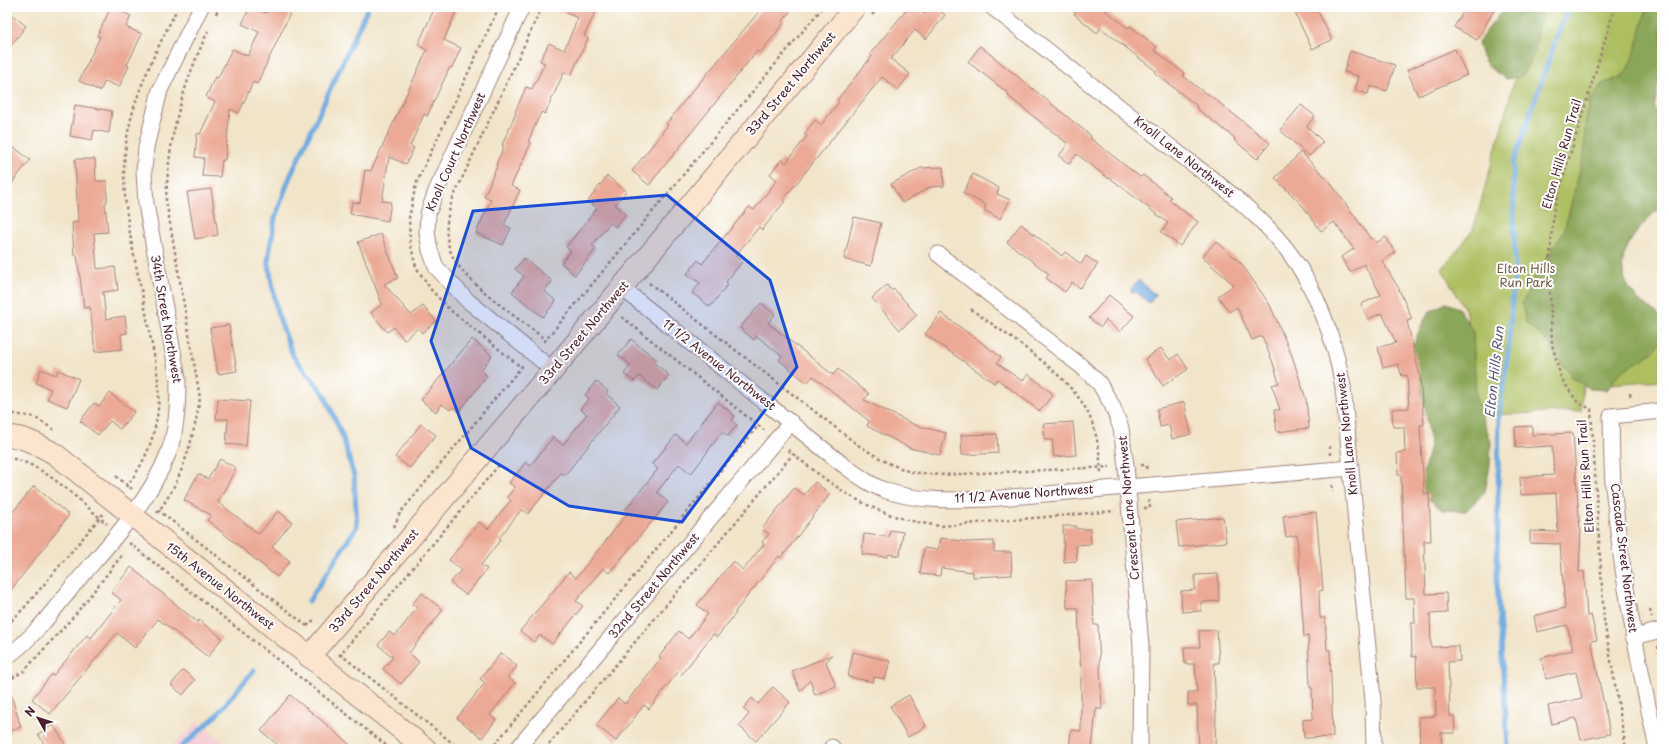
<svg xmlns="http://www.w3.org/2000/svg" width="1669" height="756" font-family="'Playpen Sans',sans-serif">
	<rect width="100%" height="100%" fill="#fff"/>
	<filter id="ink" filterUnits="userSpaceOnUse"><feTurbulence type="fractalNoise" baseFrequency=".025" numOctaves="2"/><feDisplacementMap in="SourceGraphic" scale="8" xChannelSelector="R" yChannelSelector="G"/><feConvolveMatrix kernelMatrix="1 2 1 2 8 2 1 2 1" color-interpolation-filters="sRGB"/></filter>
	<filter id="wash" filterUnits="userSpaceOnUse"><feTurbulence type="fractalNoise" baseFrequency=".012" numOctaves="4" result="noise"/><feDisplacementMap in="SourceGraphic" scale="16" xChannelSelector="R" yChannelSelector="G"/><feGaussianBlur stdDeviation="0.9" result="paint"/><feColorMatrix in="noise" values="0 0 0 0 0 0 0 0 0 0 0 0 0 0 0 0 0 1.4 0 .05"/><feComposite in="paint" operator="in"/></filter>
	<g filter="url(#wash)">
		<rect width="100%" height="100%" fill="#f1e4c9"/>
		<path fill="#f6cfd5" d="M198,722L233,749H169Z"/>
		<path fill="#aebf62" stroke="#7c6f46" d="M1537,7H1662L1589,322L1662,343V380L1583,386L1581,411L1471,416L1467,313L1442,269L1473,230L1516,75Z"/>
		<path fill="#8aa658" stroke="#6a6242" d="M1505,7H1544L1538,26L1535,52L1521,77L1507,79C1489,69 1482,63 1478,42Z
			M1647,7H1662V64L1654,109L1662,115V205C1636,231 1604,261 1636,297C1648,311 1667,310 1662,336C1658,358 1632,361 1618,375C1614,380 1611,385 1607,390L1590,389L1573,378L1541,335L1526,323L1522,304L1536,274L1564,231L1584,155L1585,127L1590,99L1603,84L1623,76L1633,59Z
			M1446,303L1459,308L1473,332L1476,400L1491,442L1490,465L1485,492L1466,511L1442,510L1425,496L1422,478L1430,445L1426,412L1412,349L1421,326L1429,312Z"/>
		<path fill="#6faadf" stroke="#5c6485" d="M1139,280L1156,296L1149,303L1135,291L1133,293L1130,290Z"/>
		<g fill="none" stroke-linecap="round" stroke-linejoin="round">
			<path stroke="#6faadf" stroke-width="5" d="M309,601L357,526L354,476L342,435L324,394L293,356L277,312L268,260L275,218L289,179L368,7
				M179,749L214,718L254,670
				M1508,749L1497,583L1499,415L1508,352L1515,265L1513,164L1558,33L1569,7"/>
		</g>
		<g id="blocks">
			<path fill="#ecaa96" d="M111,7L131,16L126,27L142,34L127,65L129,66L119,87L105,81L100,91L79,81L100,37L97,36Z
				M250,7L266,13L268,7H293L257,84L253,82L239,113L230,109L225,160H222L220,177L202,176L204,158L195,157L197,134H200L215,102L206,97L215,77L218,78L232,49L248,56L259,32L242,24Z
				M435,7H458L444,40L461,48L452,68L450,67L427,116L424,114L410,146L414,148L406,164L389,157L382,201L391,202L388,221L350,214L352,202L360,203L365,170L371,171L427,50L418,45Z
				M552,7H598L584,36L588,38L571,75L564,72L545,114L541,112L528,142L531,143L511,186L520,190L504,225L511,228L503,245L476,233L491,200L484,197L497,166L496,165L504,146L502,145L516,113L515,112L526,87L532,89L545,63L540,61L549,43L564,50L578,18Z
				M763,7H794L783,21L784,23L760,53L757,51L649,185L632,171L668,125L666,124L690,94Z
				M909,7H915L924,14L930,7H934L945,15L926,39L915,30L891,59L910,74L898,90L882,77L783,200L785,201L762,230L759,227L735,256L742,262L726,282L728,284L710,307L692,293L700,283L687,274L698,260L702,264L749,207L754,210L777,180L770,174L782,159L786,163L807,136L804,134L815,120L821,125L839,102L837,100L872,56L870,54Z
				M1079,7H1101L1128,28L1130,26L1157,47L1154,50L1184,73L1183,76L1206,94L1207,93L1270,143L1257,159L1234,140L1235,138L1196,108L1197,106L1155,73L1156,71L1101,28L1097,33L1074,14Z
				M1307,7H1316L1332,40L1312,49L1295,13Z
				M1466,7H1496L1477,40L1454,27Z
				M7,11L26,26L7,51Z
				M980,46L1091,136L1090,138L1140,177L1143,175L1171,197L1169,200L1198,222L1180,246L1161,232L1168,223L1110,178L1109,179L1077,154L1069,164L1059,156L1068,144L1008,96L1009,94L968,62Z
				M1455,49L1467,75L1418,96L1407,70Z
				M1350,51L1395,65L1387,91L1370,86L1368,94L1355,90L1359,76L1344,72Z
				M75,105L112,111L109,133L94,130L92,140L70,136Z
				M1301,105L1315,116L1307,126L1323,142L1309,156L1280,130Z
				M15,148L30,160L7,189V157Z
				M1301,152L1330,182L1371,239L1373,238L1376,243L1386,237L1395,253L1382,261L1398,287L1412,319L1407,321L1420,376L1424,425H1420L1424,494H1429L1431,541H1424L1426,594L1446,593L1447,613L1430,614L1431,647L1459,646L1460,661L1448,662L1450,716H1454L1455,733H1441L1442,749H1420L1419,717L1436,716L1435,687H1417L1416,656L1412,657L1411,623H1415L1414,598H1406L1401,475H1398L1397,453L1405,452L1404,427H1393L1392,409L1409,408L1407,375L1402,376L1398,364L1383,368L1378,347L1396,343L1382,313L1368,319L1361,304L1381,295L1364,264L1350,272L1341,257L1354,249L1334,222L1321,231L1302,205L1275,178Z
				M75,159H95L96,181H107V202L105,203L108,232L94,233L97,269L115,267L118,290L103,292L106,319L125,316L127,333L121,334L122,349L95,352L90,307L84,308L77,255H74L72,223L78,222Z
				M943,167L944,186L930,187L902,203L891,184L921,168Z
				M973,174L999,188L997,194L1010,200L1000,219L984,210L986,205L963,193Z
				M607,176L626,191L615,205L626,214L615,227L610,223L592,245L596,249L575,275L561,263L571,251L566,247L597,208L588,201Z
				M211,189L218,235L195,239L187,192Z
				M854,217L881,223L871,266L844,259Z
				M1021,224L1062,256L1065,252L1081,264L1086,256L1098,264L1080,288L1072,282L1065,292L1046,278L1049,274L1007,242Z
				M381,234L398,278L384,284L411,315L423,306L436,321L422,333L418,328L404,340L394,327L387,332L371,313L382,304L358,242Z
				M1216,241L1241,263L1270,305L1292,356L1306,399L1309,428L1277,432L1274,410H1280L1272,385L1279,383L1273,363L1262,336L1252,340L1237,307L1229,312L1218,296L1234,285L1202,257Z
				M524,258L552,281L544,291L556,301L543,317L512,292L524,276L515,269Z
				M887,285L892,291L894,289L917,315L900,330L872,298Z
				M1109,295L1134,316L1120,332L1106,320L1101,327L1089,318Z
				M761,303L775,314L768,323L833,375L838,369L869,394L864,400L915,425L946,433L940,455L910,448L867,426L869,421L813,376L807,383L779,360L782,356L757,336L754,340L740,328Z
				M941,313L1001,357L997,363L1022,381L1028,374L1053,394L1040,411L997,379L994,383L925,334Z
				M229,325L237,371L218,374L210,328Z
				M472,339L492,356L481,370L487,376L459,412L453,407L450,410L442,404L436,412L421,400Z
				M631,339L657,360L654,363L669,375L657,390L639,376L634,381L624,374L631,365L618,355Z
				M1161,348L1170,360L1178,354L1188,369L1163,386L1145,359Z
				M41,369L56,375L58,370L79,379L67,407L47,399L51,389L36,383Z
				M596,381L608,391L606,394L620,406L565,475L561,473L528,514L522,509L499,538L501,539L481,565L487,569L466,595L450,583L461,570L449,560L479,522L488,529L511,500L507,497L515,487L509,483L526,462L530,466L553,437L563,445L587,414L580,409L589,399L585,395Z
				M110,393L134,412L120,429L110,421L98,435L80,421L94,403L99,406Z
				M218,399L250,401L246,446L226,444L228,419H216Z
				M718,402L735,416L732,420L737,425L728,436L722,432L691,474L679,464L657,492L668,502L609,573L603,568L576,601L583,606L552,644L540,635L534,642L520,631L569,572L576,578L628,513L625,510L658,469L652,464L676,435L686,443Z
				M1184,402L1191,434L1172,439L1169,425L1160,427L1157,409Z
				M1073,422L1076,455L1054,457L1052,440H1045L1043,424Z
				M421,424L436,435L410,468L395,457Z
				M1532,426V435L1573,433L1580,530H1581L1579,572L1584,571L1587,616L1591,615L1597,640L1591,641L1610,734L1581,740L1576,718L1552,724L1548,706L1582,698L1576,672L1546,679L1541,658L1573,650L1567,625L1537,632L1534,616L1565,608L1560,544L1530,543V531L1558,532L1556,493L1521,495L1520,477L1554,475L1552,446L1516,448L1515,427Z
				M997,434L998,453L962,455L961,435Z
				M220,459L236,468L218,502L259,534L278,511L292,522L272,547L290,561L277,577L207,520L211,515L184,500L198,474L208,479Z
				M815,482L830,494L781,558L779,556L735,612L736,613L717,637L713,634L681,675L678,672L649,709L644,705L616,741L596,725L618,698L625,704L661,658L659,657L679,631L688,639L708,614L697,605L733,561L743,570L764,544L762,542L769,534L762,529L794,488L804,495Z
				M34,486L69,515L7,595V519Z
				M1316,512L1323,590L1319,591L1320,618H1325L1327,650H1330L1333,737L1304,738L1303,720L1313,719L1312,688H1310L1308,636L1304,637L1297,535L1286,537L1283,516Z
				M1223,517L1226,542L1179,547L1176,522Z
				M1063,526H1076V529H1090L1091,544L1076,545L1077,561L1064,562Z
				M890,530L903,532L900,556L888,554V557L862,554L864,534L889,537Z
				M940,538L969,542L994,541V552H1011L1012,575L973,577V572L941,568L940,576L920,574L924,548L938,550Z
				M131,567L197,622L199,620L222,638L208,657L158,619L135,648L117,633L50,714L32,699L52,674L53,676L87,635L91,638L121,600L111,592Z
				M1218,574L1219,601L1201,602V611L1182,612L1181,591L1195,590V575Z
				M1092,580L1094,625H1098L1102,709H1096L1092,749H1069L1071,730L1081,731V679L1078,608H1067L1066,581Z
				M422,593L443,610L409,653L419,662L401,684L383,669L393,657L378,645L389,632L395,636L417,608L412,604Z
				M1217,630L1219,663H1214L1216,717L1215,749H1199L1197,705H1188V692H1197L1195,664H1185L1184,647H1200L1199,631Z
				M853,652L890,661L885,679L874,677L873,682L848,677Z
				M501,653L517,666L508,677L515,683L490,715L496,720L482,738L457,718L485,683L480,679Z
				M832,655L826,662L836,686L815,695L810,680L800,691L792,671Z
				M183,670L195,680L183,695L171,685Z
				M773,687L790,702L756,741L739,726L749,714L743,709L752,698L758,704Z
				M7,692H10L21,727L7,732Z
				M290,695L321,720L355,749H283L261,731Z
				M909,695L926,726L908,737L890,706Z
				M53,725L65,743L56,749H47L38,734Z"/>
		</g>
	</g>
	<g filter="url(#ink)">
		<use href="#blocks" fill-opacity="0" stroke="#9e827a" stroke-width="1"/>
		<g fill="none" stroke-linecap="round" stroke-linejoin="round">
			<defs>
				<path id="street" d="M522,7L436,191L428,214L427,232L430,250L436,267L467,300L553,370
					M992,7C1051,53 1109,99 1168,145C1210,178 1255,208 1288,251C1317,289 1335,340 1343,387L1373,700L1374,749
					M938,254L1081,366L1099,383L1112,405L1121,428L1126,466L1141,646L1140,749
					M622,288L842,464C856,474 871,486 887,491C920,502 954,500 988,499L1351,468
					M1633,637L1662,630
					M7,657C33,638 53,611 73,586C108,545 148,504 168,454C177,430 178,404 178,379L146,204L144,171L146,147L160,90L201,7
					M832,747L833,749
					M517,749L791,422
					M1657,749C1640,668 1623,587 1615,504C1611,475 1612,446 1611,416L1662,411"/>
				<path id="secondary" d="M7,436C25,437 39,445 55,454L426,749
					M309,657L553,370L855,7"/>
			</defs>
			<use href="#street" stroke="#9e827a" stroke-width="17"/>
			<use href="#secondary" stroke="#9e827a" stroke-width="23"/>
			<path stroke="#9e827a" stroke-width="2.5" stroke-dasharray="3 3" stroke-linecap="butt" d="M499,7L416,184L409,218L410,242L416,267L432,291L450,310L521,367
				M542,7L453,198C446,218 443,237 453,257C464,281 523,322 546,340
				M1615,7L1554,208L1549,266L1552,344L1561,378L1578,403L1591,409L1604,620L1626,749
				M216,14L219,7
				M872,15L879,7
				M649,283L858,445L886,462L910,472L940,475L1110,467
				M971,309C1006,335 1067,372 1087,411C1097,431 1100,452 1101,474
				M622,317L764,430
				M544,342L823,7
				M1630,393L1631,398
				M7,413L34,417L56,431
				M1330,446V456
				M788,450C839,491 874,518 941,526L1115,511
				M7,458C39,459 83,504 107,524
				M1141,465H1146L1147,472
				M116,476L132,489
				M1332,485V492
				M126,487C150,458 162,418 158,380C156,361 151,342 148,324C139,274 124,223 124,172C124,112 152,59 178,7
				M1144,508H1150L1149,500
				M158,510L307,626
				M157,513C183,480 193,439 200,398L166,200C169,135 181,90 208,31
				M394,527L400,513L523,365
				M129,543L391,749
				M1650,610L1652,618
				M7,625L25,607L103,514
				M307,626L316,618
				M1658,646L1659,653
				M340,654L460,749
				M339,656L499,465
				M7,681L24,671L74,616L123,554
				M491,749L758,426
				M545,749L793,454"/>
			<use href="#street" stroke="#fff" stroke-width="15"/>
			<use href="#secondary" stroke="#fce5cf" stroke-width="21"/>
		</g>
	</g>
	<path fill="#1d4ed8" fill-opacity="0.2" stroke="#1d4ed8" stroke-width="3" stroke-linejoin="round" d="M667,195L770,280L797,367L682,522L569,506L471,448L431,341L473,211Z"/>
	<g text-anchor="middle" stroke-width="4" stroke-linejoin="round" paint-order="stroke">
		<g font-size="12" fill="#4a1f2b" stroke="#fff">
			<text transform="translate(791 84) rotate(-50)" y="4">33rd Street Northwest</text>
			<text transform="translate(456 152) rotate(-66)" y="4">Knoll Court Northwest</text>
			<text transform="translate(1562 154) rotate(-74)" y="4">Elton Hills Run Trail</text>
			<text transform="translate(1184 157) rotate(38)" y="4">Knoll Lane Northwest</text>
			<text transform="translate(166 319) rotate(80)" y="4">34th Street Northwest</text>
			<text transform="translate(584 333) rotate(-50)" y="4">33rd Street Northwest</text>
			<text transform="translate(719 365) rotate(38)" y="4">11 1/2 Avenue Northwest</text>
			<text transform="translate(1347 434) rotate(-96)" y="4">Knoll Lane Northwest</text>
			<text transform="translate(1586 476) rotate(-94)" y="4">Elton Hills Run Trail</text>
			<text transform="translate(1024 494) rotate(-4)" y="4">11 1/2 Avenue Northwest</text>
			<text transform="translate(1129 508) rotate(-95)" y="4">Crescent Lane Northwest</text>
			<text transform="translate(1624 558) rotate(83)" y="4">Cascade Street Northwest</text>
			<text transform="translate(374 581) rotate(-50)" y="4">33rd Street Northwest</text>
			<text transform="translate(220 586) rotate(38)" y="4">15th Avenue Northwest</text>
			<text transform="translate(654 586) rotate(-50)" y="4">32nd Street Northwest</text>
		</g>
		<g font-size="12" fill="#6d573e" stroke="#fff">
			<text x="1526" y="273">Elton Hills<tspan x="1526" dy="14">Run Park</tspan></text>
		</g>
		<g font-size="13" font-style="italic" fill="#595773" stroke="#fff">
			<text transform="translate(1494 372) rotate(-84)" y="5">Elton Hills Run</text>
		</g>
	</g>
	<rect width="1669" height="756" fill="none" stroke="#fff" stroke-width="24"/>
	<g transform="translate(38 718) rotate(309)" stroke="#ffffff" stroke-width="3" paint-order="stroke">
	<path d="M0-3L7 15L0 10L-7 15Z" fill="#4a1f2b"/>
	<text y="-6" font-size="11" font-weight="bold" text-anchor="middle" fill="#4a1f2b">N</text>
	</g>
</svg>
